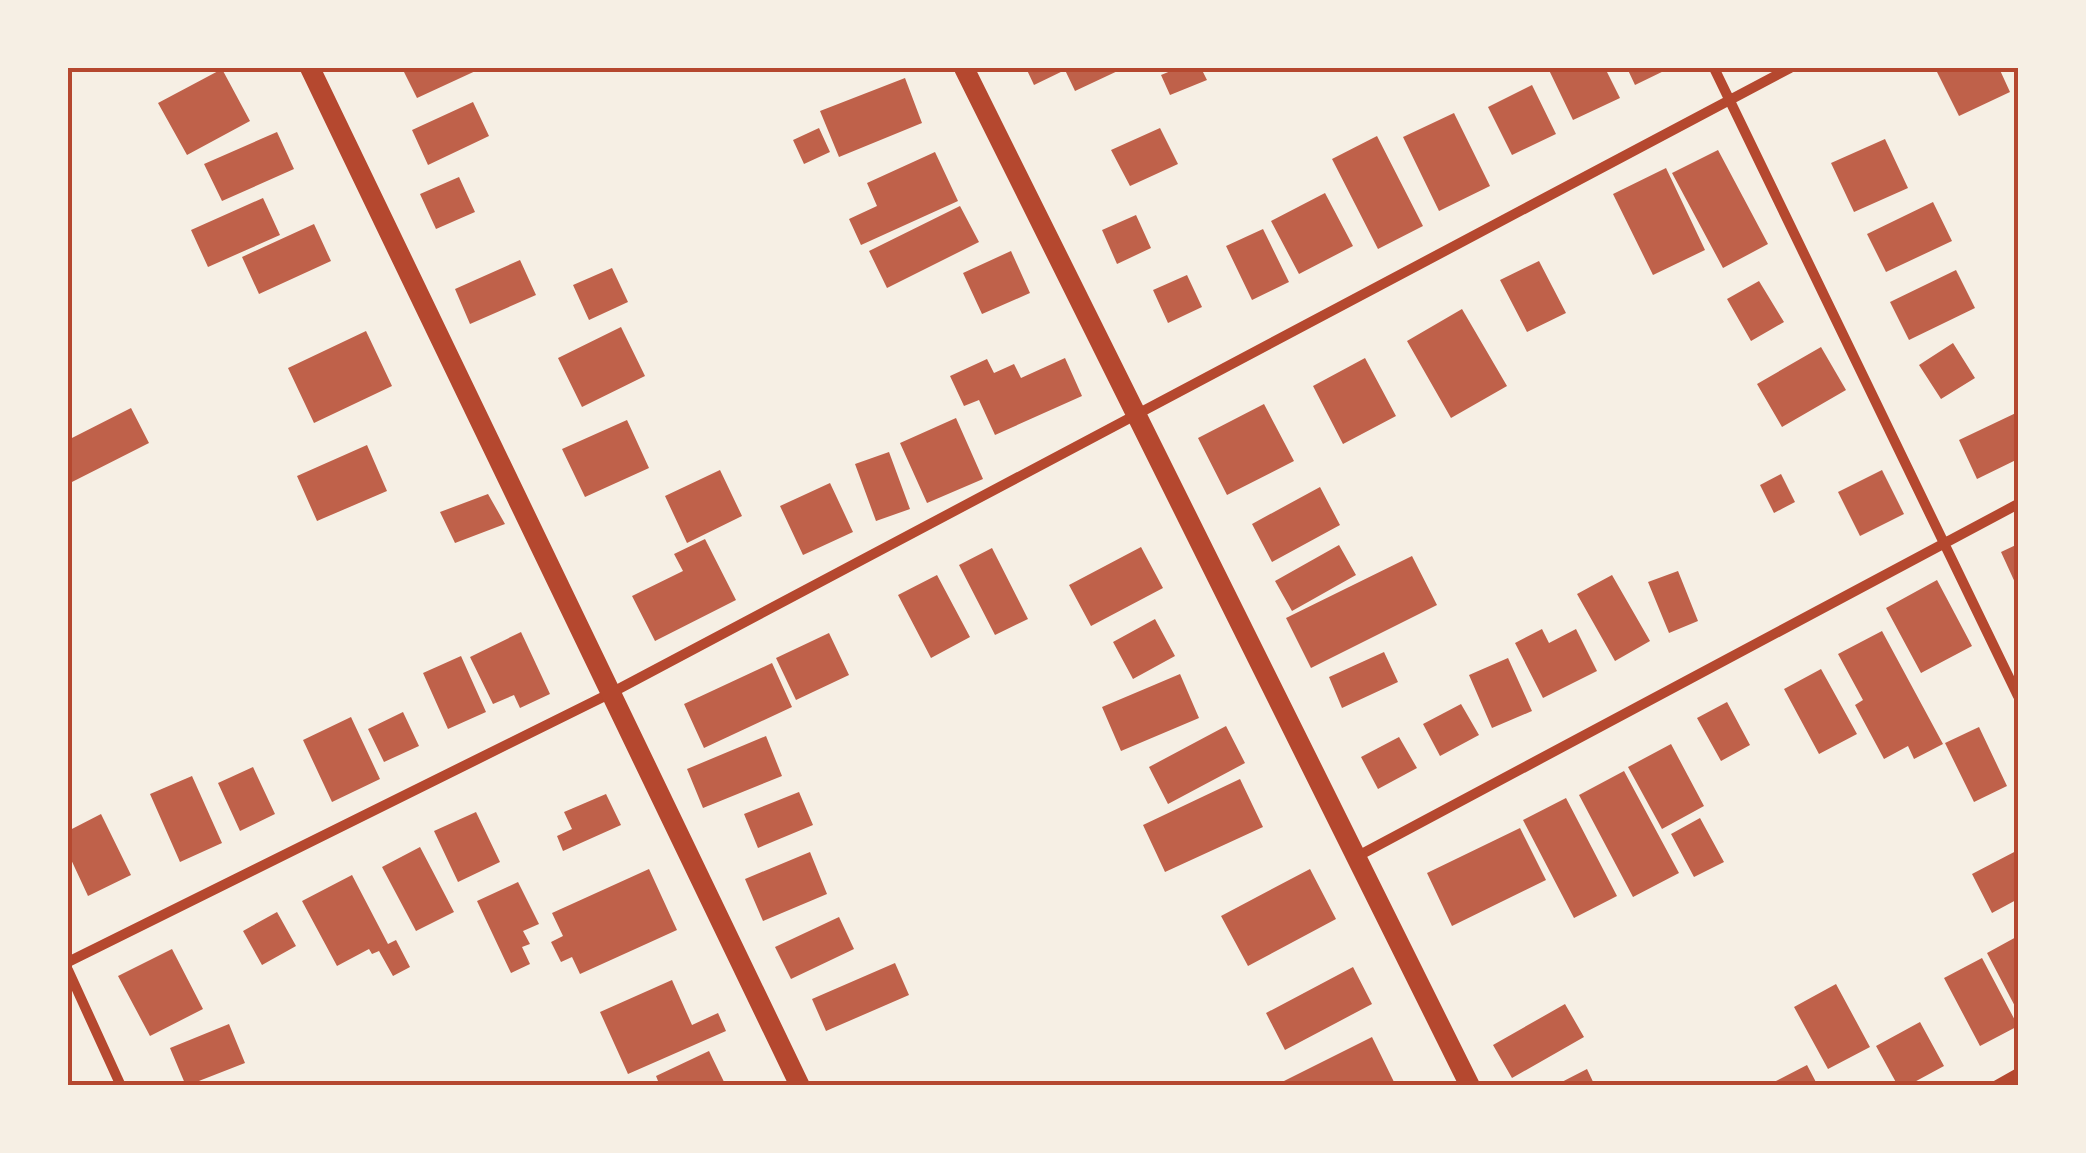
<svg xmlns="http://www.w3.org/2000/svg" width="2086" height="1153" font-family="Montserrat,sans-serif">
	<rect width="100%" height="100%" fill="#f6efe4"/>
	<path fill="#bf614a" d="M402,68H482L417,98Z
		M1026,68H1124L1075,91L1065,70L1034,85Z
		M1178,68H1201L1207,80L1170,95L1161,75Z
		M1548,68H1605L1620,98L1573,120Z
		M1627,68H1670L1635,85Z
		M1935,68H1999L2010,92L1959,116Z
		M222,69L250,121L187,155L158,103Z
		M905,78L922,123L839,157L820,111Z
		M1532,85L1556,134L1512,155L1488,107Z
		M473,102L489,136L428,165L412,130Z
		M1454,113L1490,186L1439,211L1403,137Z
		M819,128L830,152L804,164L793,140Z
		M1160,128L1178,164L1130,186L1111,150Z
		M277,132L294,169L222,201L204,164Z
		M1377,136L1423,226L1378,249L1332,159Z
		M1885,139L1908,188L1854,212L1831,163Z
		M1718,150L1768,244L1723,268L1672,173Z
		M935,152L958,201L861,245L849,219L877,206L867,183Z
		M1666,168L1705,250L1653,275L1613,194Z
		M459,177L475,212L436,229L420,194Z
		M1325,193L1353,246L1299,274L1271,221Z
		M263,198L280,235L208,267L191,230Z
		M1933,202L1952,241L1886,272L1867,234Z
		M960,206L979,242L887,288L869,251Z
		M1136,215L1151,248L1117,264L1102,230Z
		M314,224L331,261L259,294L242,257Z
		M1263,229L1289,282L1252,300L1226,246Z
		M1011,251L1030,293L982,314L963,273Z
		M520,260L536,295L470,324L455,289Z
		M1539,261L1566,313L1527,332L1500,280Z
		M612,268L628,302L589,320L573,285Z
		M1956,270L1975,308L1909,340L1890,302Z
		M1187,275L1202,307L1168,323L1153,290Z
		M1759,281L1784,322L1751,341L1727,299Z
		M1462,309L1507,386L1451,418L1407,341Z
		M621,327L645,376L582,407L558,358Z
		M366,331L392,386L314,423L288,368Z
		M1953,343L1975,378L1941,399L1919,365Z
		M1821,347L1846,390L1782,427L1757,384Z
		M1065,358L1082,396L995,435L979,400L964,406L950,376L987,359L994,373L1014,364L1021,378Z
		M1365,358L1396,416L1343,444L1313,386Z
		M1264,404L1294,461L1227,495L1198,438Z
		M131,408L149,443L68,484V440Z
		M2018,412V459L1977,479L1959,440Z
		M956,418L983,479L927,503L900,443Z
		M627,420L649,468L585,497L562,449Z
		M367,445L387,491L317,521L297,476Z
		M889,452L910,509L876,521L855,464Z
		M720,470L742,516L687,543L665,496Z
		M1882,470L1904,514L1860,536L1838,492Z
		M1781,474L1795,502L1774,513L1760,485Z
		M830,483L853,532L803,555L780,506Z
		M1320,487L1340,525L1272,562L1252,524Z
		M488,494L505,524L455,543L440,512Z
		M705,539L736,600L655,641L632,596L683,571L674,554Z
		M2018,544V589L2001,552Z
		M1339,545L1356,575L1292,611L1275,581Z
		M1141,547L1163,588L1091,626L1069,585Z
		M992,548L1028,619L995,635L959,565Z
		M1412,556L1437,605L1311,668L1286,618Z
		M1678,571L1698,621L1669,633L1648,582Z
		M937,575L970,637L931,658L898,595Z
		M1612,575L1650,641L1615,661L1577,594Z
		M1937,580L1972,646L1921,673L1886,608Z
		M1155,619L1175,656L1133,679L1113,642Z
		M1542,629L1549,643L1576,629L1597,671L1543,698L1515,643Z
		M1882,631L1943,744L1914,759L1908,746L1884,759L1855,705L1863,700L1838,654Z
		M521,632L550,694L520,708L514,695L493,704L470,657Z
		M829,633L849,675L796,700L776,658Z
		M1384,652L1398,682L1342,708L1329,677Z
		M461,656L486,712L448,729L423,673Z
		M1508,658L1532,711L1492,728L1469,675Z
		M772,663L792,707L704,748L684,704Z
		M1821,669L1857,734L1819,754L1784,689Z
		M1180,674L1199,718L1121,751L1102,707Z
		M1727,702L1750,745L1721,761L1697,718Z
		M1461,704L1479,735L1440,756L1423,724Z
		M403,712L419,746L384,762L368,729Z
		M351,717L380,779L332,802L303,740Z
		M1226,726L1245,763L1168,804L1149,767Z
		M1979,727L2007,786L1974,802L1945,743Z
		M766,736L782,776L703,808L687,769Z
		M1399,737L1417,768L1378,789L1361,757Z
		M1671,744L1704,806L1662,829L1628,767Z
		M253,767L275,814L240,831L218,783Z
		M1624,771L1679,873L1633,897L1579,795Z
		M192,776L222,843L180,862L150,794Z
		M1240,779L1263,827L1165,872L1143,825Z
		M799,792L813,825L758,848L744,814Z
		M606,794L621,825L563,851L557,836L572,829L564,812Z
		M1566,798L1617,896L1574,918L1523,820Z
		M476,812L500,862L458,882L434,831Z
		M101,814L131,875L88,896L68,853V831Z
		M1700,818L1724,862L1694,877L1671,834Z
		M1520,828L1546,880L1452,926L1427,873Z
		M420,847L454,912L416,931L382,867Z
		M2018,850V899L1992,913L1972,874Z
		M810,852L827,894L763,921L745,879Z
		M649,869L677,930L580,974L572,957L561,962L551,942L563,936L552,913Z
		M1310,869L1336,919L1248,966L1221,916Z
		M352,875L388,944L396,940L410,967L393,976L379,951L372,954L369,949L337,966L302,901Z
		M518,882L539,924L523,931L530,944L522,947L530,964L511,973L477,901Z
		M277,912L296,946L262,965L243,931Z
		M839,917L854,949L791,979L775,947Z
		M2018,936V1012L1987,953Z
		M172,949L203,1009L150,1036L118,976Z
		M1982,958L2018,1026L1980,1046L1944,978Z
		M895,963L909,995L826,1031L812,999Z
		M1353,967L1372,1004L1285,1050L1266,1013Z
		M672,980L692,1025L718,1013L726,1031L628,1074L600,1012Z
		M1836,984L1870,1047L1828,1069L1794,1007Z
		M1565,1004L1584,1037L1512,1078L1493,1045Z
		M1920,1022L1944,1066L1907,1086H1898L1876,1046Z
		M229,1024L245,1063L186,1086L170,1048Z
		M1372,1037L1394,1082L1386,1086H1274Z
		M709,1051L726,1086H660L656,1076Z
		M1807,1065L1818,1086H1773L1772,1083Z
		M1587,1069L1595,1086H1554Z"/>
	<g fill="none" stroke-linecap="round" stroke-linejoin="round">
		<path stroke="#b5482f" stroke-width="10" d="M1714,68L2018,696
			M1358,856L2018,504
			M68,962L611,693L1790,68
			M68,970L121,1086
			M1995,1086L2018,1073"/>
		<path stroke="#b5482f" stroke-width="20" d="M310,68L800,1086
			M964,68L1470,1086"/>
	</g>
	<rect width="2086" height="1153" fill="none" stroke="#f6efe4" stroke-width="140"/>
	<rect x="70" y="70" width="1946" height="1013" fill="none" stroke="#b5482f" stroke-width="4"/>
</svg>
